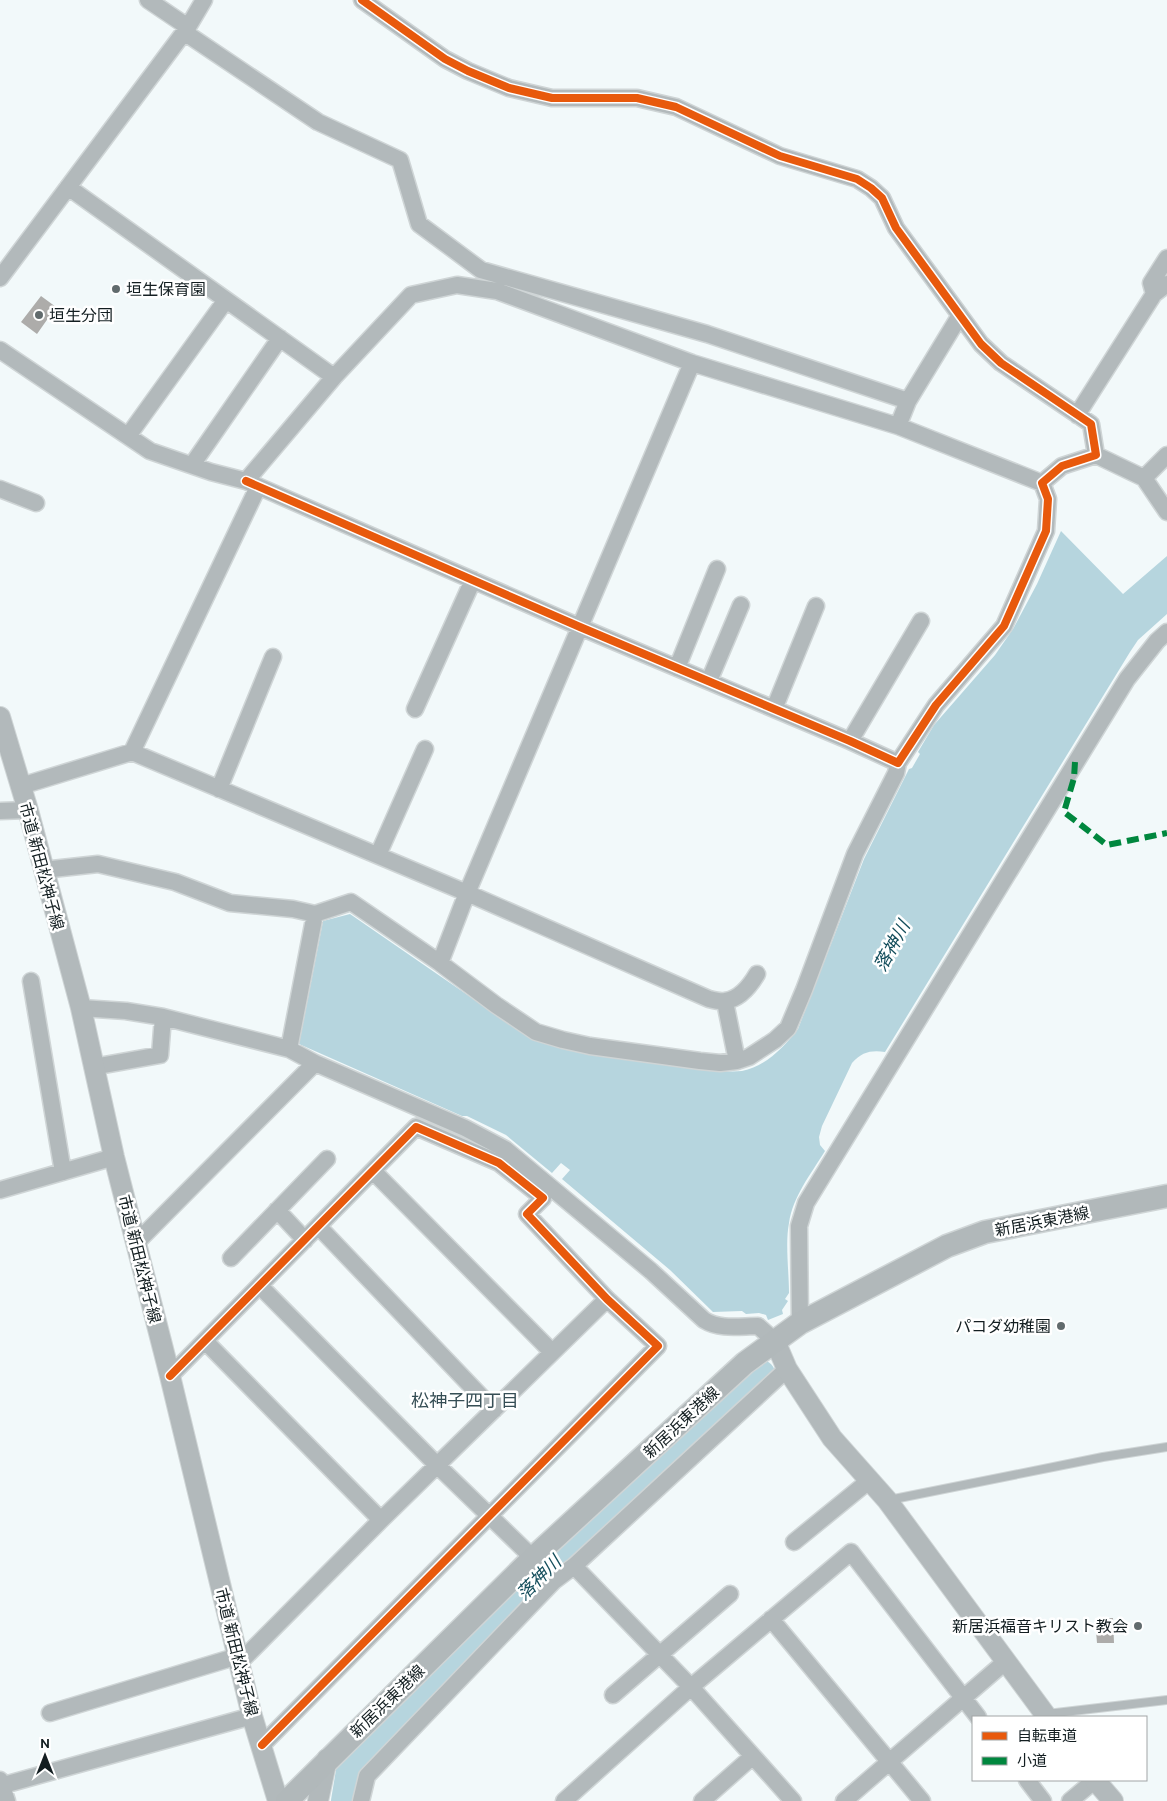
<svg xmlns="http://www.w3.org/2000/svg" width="1167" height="1801" font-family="Overpass,'Noto Sans JP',sans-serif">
	<rect width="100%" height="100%" fill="#f2f9fa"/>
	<path fill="#b6d5de" d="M1061,531L1123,594L1167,556V614L1138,640L1130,652L885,1052C871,1050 862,1052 852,1063L822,1126L819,1137L820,1145L825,1151C811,1174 793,1196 789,1223C785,1243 789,1272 789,1293L785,1299L788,1301L782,1310L783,1314L768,1320L766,1315L759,1313L746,1314L742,1311L713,1312L670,1270L562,1179L570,1170L561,1163L552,1173L506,1135L467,1116H462L299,1044L323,921L350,914L514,1027L714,1071C723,1071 733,1072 742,1071C765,1067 784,1047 798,1029L864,859L909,769L912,768L920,754L918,752L934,725L995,655L1013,629L1037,584Z"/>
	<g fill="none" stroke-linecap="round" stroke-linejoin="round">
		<path stroke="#b6d5de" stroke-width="28" d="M345,1801L350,1771L559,1557L761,1374"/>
	</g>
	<path fill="#adacaa" d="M41,296L56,307L37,334L21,322Z
		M1113,1618L1114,1643H1097L1095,1619Z"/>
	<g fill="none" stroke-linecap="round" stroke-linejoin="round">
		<defs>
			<path id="service" d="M889,1500L1103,1457L1167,1447
				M1047,1714L1167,1700"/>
			<path id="minor" d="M148,0L188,27
				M184,32L318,122L400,160L419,224L481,270L707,334L908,401L959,317
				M68,187L334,377
				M0,278L188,27L204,0
				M1154,294L1167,284
				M0,350L150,451L211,472L246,481L334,377L411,295L457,285L497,291L692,363L898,426
				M908,401L898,426L1042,483
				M1077,415L1154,294L1151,283L1167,258
				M128,436L226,300
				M1096,455L1144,478L1167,512
				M192,465L280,338
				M1144,478L1167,455
				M246,481L580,627L850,741L898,763L936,705L1004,626L1046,531L1048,499L1042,483L1062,466L1096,455L1091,424L1001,363L981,344L896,228L882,198L871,188L857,179L780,156L676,107L637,98H552L509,88L468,71L445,59L362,0
				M258,487L132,752L467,893L709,999C713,1000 720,1002 725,1001C740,999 750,986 757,974
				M0,489L36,503
				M677,668L717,569
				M709,681L741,605
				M415,709L473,580
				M774,709L816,606
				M850,741L921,621
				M21,786L132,752
				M219,789L273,657
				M0,811L28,810
				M378,855L425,749
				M43,870L98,864L175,882L230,903L293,909L315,914
				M440,963L467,893L692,363
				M31,981L63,1172
				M81,1008L126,1011L163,1017L289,1049L315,1063L465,1128L505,1149L651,1271L704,1320C720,1330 740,1326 758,1326L775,1341
				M289,1049L315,914L351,902L440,963L496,1005L536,1032L563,1040L590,1046L700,1061L720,1063L737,1061L725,1002
				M737,1061L749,1057L775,1040L788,1028L804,990L855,854L896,773L898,763
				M93,1067L160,1055L163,1017
				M373,1171L552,1352
				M0,1190L114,1157
				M277,1210L305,1240
				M319,1227L494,1410
				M136,1243L315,1063
				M231,1258L327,1159
				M260,1286L437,1465L533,1558
				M800,1323L799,1226L806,1203L1127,679L1157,641L1167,632
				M205,1341L381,1520
				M787,1369L574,1566L691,1687L851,1552L978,1717
				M170,1376L416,1127L499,1163L543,1198L527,1214L607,1299L658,1346L262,1745
				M794,1542L870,1480
				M771,1619L922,1801
				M240,1662L381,1520L607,1299
				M613,1695L730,1594
				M50,1713L238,1656
				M0,1780L7,1801
				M1027,1780L1043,1801
				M0,1786L252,1716
				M361,1801L367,1776L554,1581L574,1566
				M564,1801L691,1687L793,1801
				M702,1801L753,1756
				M844,1801L1005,1662
				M1070,1801L1095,1780"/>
			<path id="tertiary" d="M0,717L28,810L81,1008L114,1157L170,1376L252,1716L278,1801
				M775,1341L787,1369L832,1438L887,1500L1047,1717
				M1095,1780L1113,1801
				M318,1801L327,1759"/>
			<path id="secondary" d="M287,1801L533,1558L745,1363L800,1323L947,1246L985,1232L1167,1196"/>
		</defs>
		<use href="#service" stroke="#cfd5d6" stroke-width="10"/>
		<use href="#minor" stroke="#cfd5d6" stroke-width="19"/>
		<use href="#tertiary" stroke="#cfd5d6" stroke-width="22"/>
		<use href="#secondary" stroke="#cfd5d6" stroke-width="25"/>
		<use href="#service" stroke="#b2b9bb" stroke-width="8"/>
		<use href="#minor" stroke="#b2b9bb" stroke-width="16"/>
		<use href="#tertiary" stroke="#b2b9bb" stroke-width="20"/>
		<use href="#secondary" stroke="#b1b8ba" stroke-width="22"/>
		<path stroke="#00873e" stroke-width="6" stroke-dasharray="12 6" stroke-linecap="butt" d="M1075,762L1074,778L1064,812L1107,845L1167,833"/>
		<defs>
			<path id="cycleway" d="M246,481L580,627L850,741L898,763L936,705L1004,626L1046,531L1048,499L1042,483L1062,466L1096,455L1091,424L1001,363L981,344L896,228L882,198L871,188L857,179L780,156L676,107L637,98H552L509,88L468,71L445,59L362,0
				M170,1376L416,1127L499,1163L543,1198L527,1214L607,1299L658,1346L262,1745"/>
		</defs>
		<use href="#cycleway" stroke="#fff" stroke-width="11"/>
		<use href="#cycleway" stroke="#e8590c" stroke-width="8"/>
	</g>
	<g fill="#616b6d" stroke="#fff" stroke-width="2">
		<circle cx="116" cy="289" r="5"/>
		<circle cx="39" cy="315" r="5"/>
		<circle cx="1061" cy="1326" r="5"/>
		<circle cx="1138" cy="1626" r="5"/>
	</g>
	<g text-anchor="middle" stroke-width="5" stroke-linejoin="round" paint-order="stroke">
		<g font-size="16" fill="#131e21" stroke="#fff" text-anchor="start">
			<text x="126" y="295">垣生保育園</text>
			<text x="49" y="321">垣生分団</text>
			<text x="1051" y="1332" text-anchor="end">パコダ幼稚園</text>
			<text x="1128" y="1632" text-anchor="end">新居浜福音キリスト教会</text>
		</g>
		<g font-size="16" fill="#131e21" stroke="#fff">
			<text transform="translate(42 866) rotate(75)" y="6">市道 新田松神子線</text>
			<text transform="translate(1042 1221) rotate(-11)" y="6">新居浜東港線</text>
			<text transform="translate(140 1259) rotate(76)" y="6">市道 新田松神子線</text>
			<text transform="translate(681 1422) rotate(-43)" y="6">新居浜東港線</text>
			<text transform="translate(237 1652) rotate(76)" y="6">市道 新田松神子線</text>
			<text transform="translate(387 1701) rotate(-44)" y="6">新居浜東港線</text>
		</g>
		<g font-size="18" font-style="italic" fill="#144e5c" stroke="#fff">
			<text transform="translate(892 946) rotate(-61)" y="6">落神川</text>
			<text transform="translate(539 1578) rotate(-45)" y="6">落神川</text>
		</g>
		<g font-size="18" fill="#364e55" stroke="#fff">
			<text x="465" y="1407">松神子四丁目</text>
		</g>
	</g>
	<rect x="972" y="1716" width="175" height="65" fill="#ffffff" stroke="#a1a5a6"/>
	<rect x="982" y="1732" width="25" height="8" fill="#e8590c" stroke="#a1a5a6"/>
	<text x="1017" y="1741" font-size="15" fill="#131e21">自転車道</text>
	<rect x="982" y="1757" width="25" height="8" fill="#00873e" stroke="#a1a5a6"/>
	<text x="1017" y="1766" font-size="15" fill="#131e21">小道</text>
	<g transform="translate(45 1756)" stroke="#ffffff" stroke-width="4" paint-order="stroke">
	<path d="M0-4L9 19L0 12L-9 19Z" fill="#131e21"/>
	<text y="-8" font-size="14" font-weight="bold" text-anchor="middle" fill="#131e21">N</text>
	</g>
</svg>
